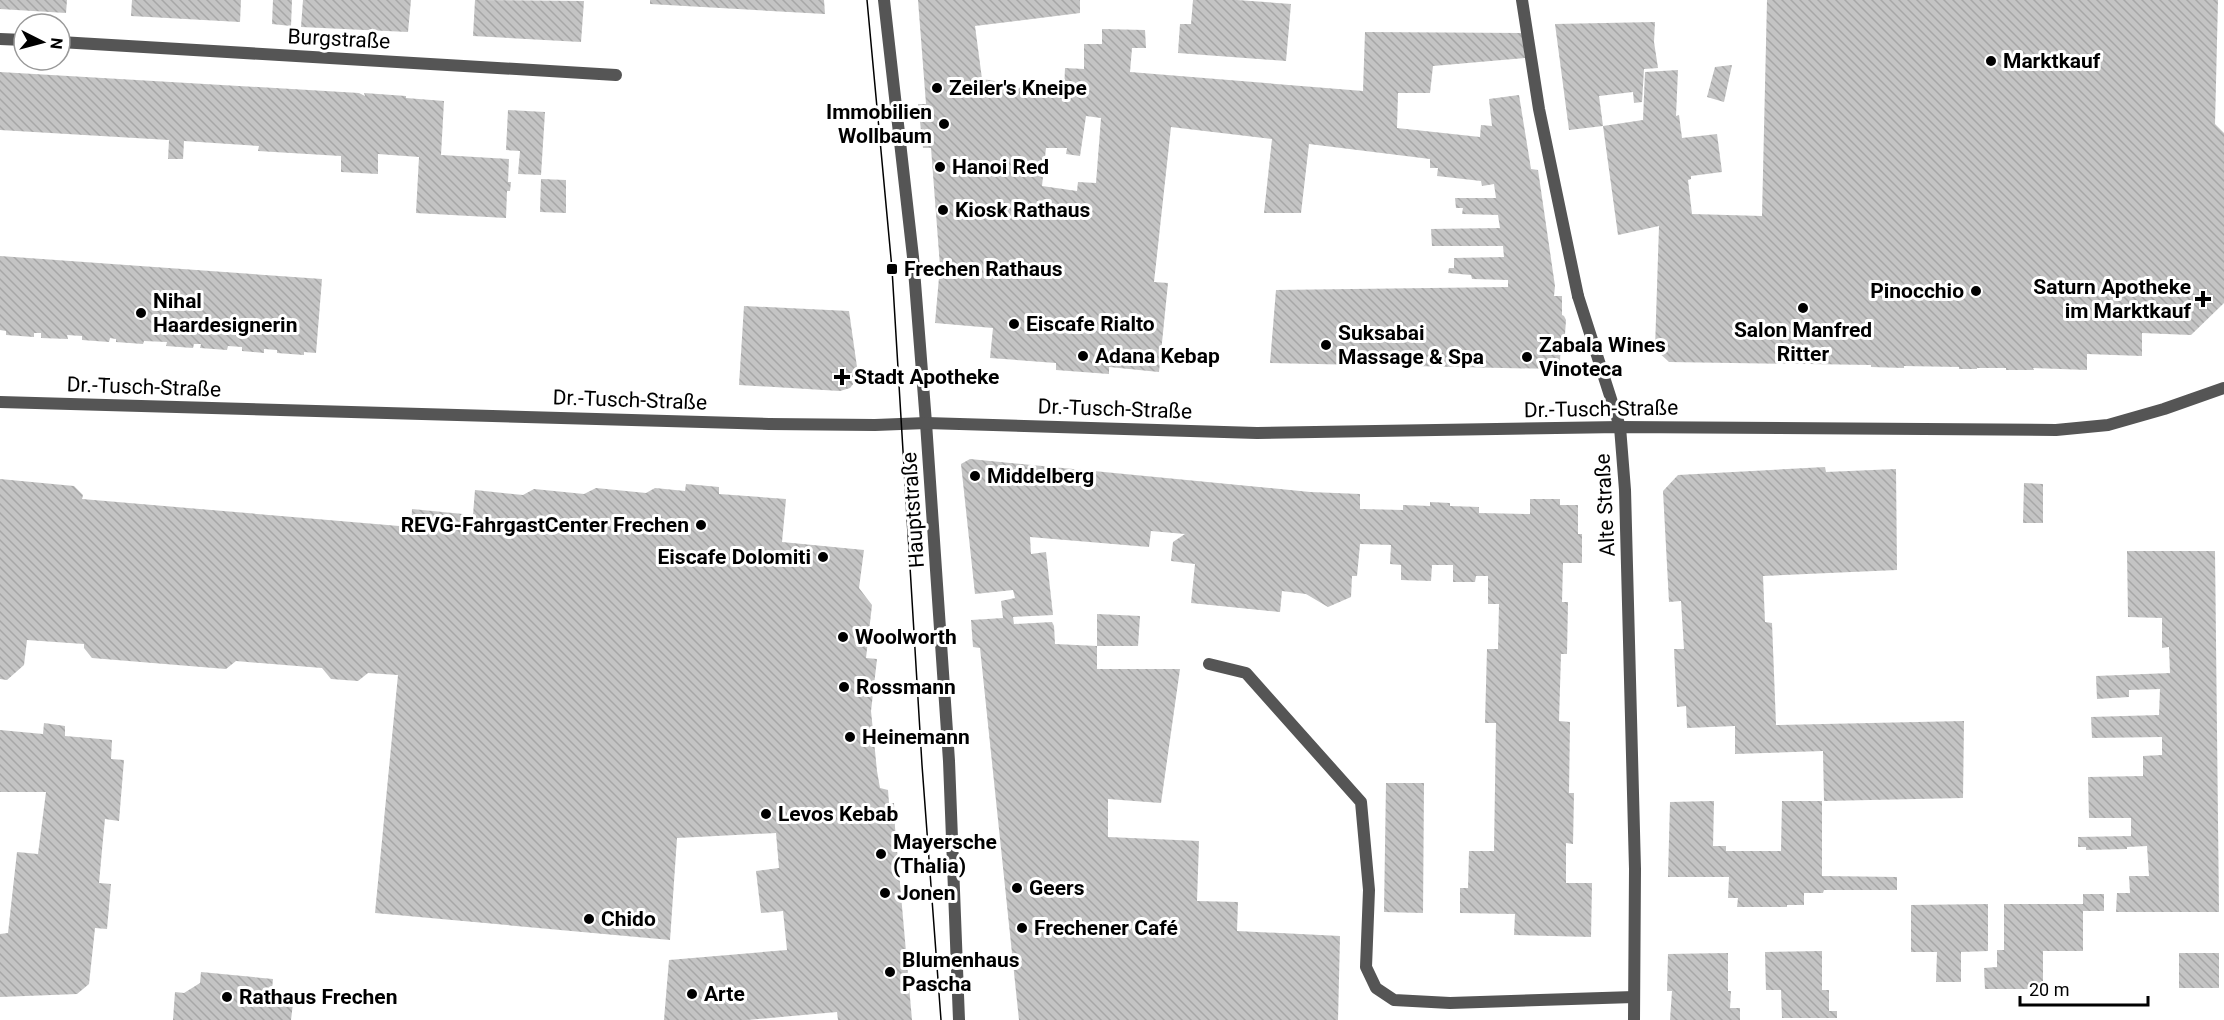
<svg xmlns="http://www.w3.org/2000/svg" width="2224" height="1020" font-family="Roboto,sans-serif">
	<defs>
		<pattern id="building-back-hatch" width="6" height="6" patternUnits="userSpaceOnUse" patternTransform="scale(1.5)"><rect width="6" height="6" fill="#c4c4c4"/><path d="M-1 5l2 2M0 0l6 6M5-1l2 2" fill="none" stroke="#a7a7a7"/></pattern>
	</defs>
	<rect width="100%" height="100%" fill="#fff"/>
	<path fill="url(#building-back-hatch)" fill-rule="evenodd" d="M0,0H67L66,13L0,9Z
		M132,0H241L240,22L131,16Z
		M273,0H292L291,26L272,24Z
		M303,0H411L408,32L301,27Z
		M475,0L584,1L581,42L473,36Z
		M650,0H824L825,14L650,4Z
		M918,0H1080V13L975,26L982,79L1014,84V91L1021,87L1064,92L1065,68L1084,69V44H1102V29L1145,30L1146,48H1132L1130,72L1363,91L1365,32L1522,33L1525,58L1433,66L1430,93H1398L1397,128L1480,137L1481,125L1492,126L1489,99L1519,95L1531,169L1538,170L1555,286L1554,296H1562V315L1564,316L1566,320L1565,334L1561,337L1560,362H1555L1554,369L1270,363L1276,290L1508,287V280L1472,279L1471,275L1448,273L1449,268H1454V258L1504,257L1503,246H1432L1431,229L1500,228L1498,215L1462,214L1463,208H1456L1455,198H1496L1494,184L1482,186L1481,181L1437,176L1438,168H1430V159L1309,144L1301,213H1264L1272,139L1171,127L1154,282L1168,283L1159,372L1109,367V374L1056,370V363L990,358L993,328L935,323L940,266L931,148H923L918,104H926ZM1086,116L1101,118L1096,183L1078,182L1077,191L1042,186L1046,148H1067L1066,154L1080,156Z
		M1193,0H1237L1291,4L1286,61L1178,53L1180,24H1191Z
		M1767,0H2218L2215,124L2224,133V303L2191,335L2142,333V356L2087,354V370L2033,368L2034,370H2006V368H1977V369H1959V367L1904,366V368L1871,367V365L1669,362L1655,349L1659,226L1618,235L1603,126L1569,130L1555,24L1655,22L1654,42L1658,68L1644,69L1642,102L1634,103L1633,92L1599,96L1603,126L1643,120L1645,72L1678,70L1676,116L1679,115L1682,138L1717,134L1722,172L1691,176V179L1688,180L1692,214L1762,216Z
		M1732,65L1724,102L1707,97L1715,67Z
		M0,72L359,93L365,96L364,93L406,96V98L444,101L441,155L509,159L508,182H511L510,191H507L506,218L416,213L419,157L378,154V174L341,172V156L258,151L259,146L184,141L183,159H168L169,140L0,130Z
		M508,110L545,112L541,175L518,174L520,151L506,150Z
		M541,179L566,180V213L540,212Z
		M0,256L322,279L316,353L304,352V355L277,353V350L264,349V353L242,351V347L228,346L227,350L200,348L201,344H194L193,348L166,346L167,342L144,341L143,344L116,342V339L110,338L109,342L82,340V336L67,335L68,339L41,338V333H34V337L6,335V331L0,330Z
		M744,306L849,311L858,374L854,383L850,388L840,391L739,385Z
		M970,459L1310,492L1360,494V509L1403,510V505L1430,506V502L1450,503V506L1479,507V513L1530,514V499H1560V505H1578V534H1582V563H1563L1562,602H1568L1567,654H1561L1559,721L1570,722L1569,793H1574L1573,844L1566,843V883H1592L1591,937L1514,935L1515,914L1460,913V888H1468L1469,851H1494L1496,723H1485L1487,649H1498L1499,604H1488V576H1476L1475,582H1453V565H1432L1431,581L1401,580V565L1390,564L1391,545L1360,544L1357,576H1352L1351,597L1328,607L1306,594L1282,591L1280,612L1191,603L1195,564L1171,561L1173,542L1185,534L1151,531L1149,547L1030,537L1031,554L1046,552L1053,615L1013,617L1014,624L1052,622L1054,626L1055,644L1097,646V669H1180L1161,803L1108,799V837L1199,841L1197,901L1238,902L1237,931L1340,936L1338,1020H1019L980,648L973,647L971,620L1003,618L1001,601L1015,598L1013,590L975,594L961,464Z
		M1825,467L1826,472L1896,469L1897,570L1763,576L1765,622L1772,623L1776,725L1964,721L1963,798L1824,801L1823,751L1735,754V726L1687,728L1686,706L1677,707L1674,649H1684L1681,601L1669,602L1663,491L1678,475Z
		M0,479L74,486L83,495L82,499L411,527L412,509L473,515L475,490L523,495L534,489L584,494L596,488L646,493L655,488L685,491L686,484L719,487V494L786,499L782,542L864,550L859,588L872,605L866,658L877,659L871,711L877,771L880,788L888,790L889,803H894L895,827L912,1020H838L837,1012L747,1020H664L669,960L787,950L783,911L761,913L756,871L779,868L776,833L677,838L670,940L375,913L398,675L368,673L358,681L331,679L322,668L236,661L226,669L92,658L84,648V644L27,640L24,665L7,680L0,679Z
		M2024,483L2043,484V523H2023Z
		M2127,551H2215L2219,912H2116L2117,893H2130L2129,876H2149L2147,846L2127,847V849L2086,850V847H2078V837L2131,836V818H2089L2088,777L2143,776V756L2162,755V737L2092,738L2091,717L2159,715L2160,689L2129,690V697L2097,699L2096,676L2170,673L2169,647L2162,648V618L2128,617Z
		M1097,614L1140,616L1138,646H1097Z
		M44,723L65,726V736L112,740L111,759L124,760L119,821L105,819L103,839L99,883L111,884L107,929L95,928L89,984L77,994L0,997V934L8,933L17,852L38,854L46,792H0V730L43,734Z
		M1386,783H1424L1423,913L1384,912Z
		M1714,801L1713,846H1726V851H1781L1782,801H1822V876L1897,877V890H1824L1823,893H1804V905H1787V907H1737L1738,898H1728L1729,877H1668L1670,802Z
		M2083,894H2104V911H2083V951H2043V989H1985L1984,968L1997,967V950H2004V904H2083Z
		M1988,904V951L1961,952V982H1936L1937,952H1911V905Z
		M1822,951V990H1829V1011H1837V1018H1782L1781,990H1766L1765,952Z
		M1728,953V991H1731L1730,1008H1740V1020H1670L1672,991H1667L1668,954Z
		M2179,953H2219V988H2179Z
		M201,972L273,979L272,989L284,1002L293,1003L291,1020H173L175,992L184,993L200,983Z"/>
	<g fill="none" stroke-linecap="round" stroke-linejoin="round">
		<path stroke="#555" stroke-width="12" d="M1209,664L1246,673L1361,802L1369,890L1366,967L1376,988L1394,1000L1450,1003L1634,997"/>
		<path stroke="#555" stroke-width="12" d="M1578,296L1620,427
			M926,423L949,761L959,1020"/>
		<path stroke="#555" stroke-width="12" d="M884,0L913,257L926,423
			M1522,0L1539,109L1578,296
			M0,39L24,40
			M60,42L616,75
			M1620,427L1625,490L1635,869L1634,1020"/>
		<path stroke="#555" stroke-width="12" d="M0,402L769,424L875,425L926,423L1257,433L1620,427L2056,430L2108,425L2164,409L2224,388"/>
		<path stroke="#000" stroke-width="1.5" d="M867,0L892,269L922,765L941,1020"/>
	</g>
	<g fill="#000" stroke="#fff" stroke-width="2">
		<circle cx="1991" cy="61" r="6"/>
		<circle cx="937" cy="88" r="6"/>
		<circle cx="944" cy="124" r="6"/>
		<circle cx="940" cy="167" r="6"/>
		<circle cx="943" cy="210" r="6"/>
		<rect x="886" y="263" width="12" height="12" rx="3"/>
		<circle cx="1976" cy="291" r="6"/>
		<path d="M2200 290h6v6h6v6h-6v6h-6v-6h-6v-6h6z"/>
		<circle cx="1803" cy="308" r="6"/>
		<circle cx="141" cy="313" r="6"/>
		<circle cx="1014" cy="324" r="6"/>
		<circle cx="1326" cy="345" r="6"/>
		<circle cx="1083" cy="356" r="6"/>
		<circle cx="1527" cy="357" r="6"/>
		<path d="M839 368h6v6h6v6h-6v6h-6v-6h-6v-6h6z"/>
		<circle cx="975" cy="476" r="6"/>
		<circle cx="701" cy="525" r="6"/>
		<circle cx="823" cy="557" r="6"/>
		<circle cx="843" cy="637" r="6"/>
		<circle cx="844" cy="687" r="6"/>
		<circle cx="850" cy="737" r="6"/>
		<circle cx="766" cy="814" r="6"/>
		<circle cx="881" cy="854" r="6"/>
		<circle cx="1017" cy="888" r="6"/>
		<circle cx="885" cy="893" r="6"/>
		<circle cx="589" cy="919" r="6"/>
		<circle cx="1022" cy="928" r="6"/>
		<circle cx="890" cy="972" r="6"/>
		<circle cx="692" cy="994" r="6"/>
		<circle cx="227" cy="997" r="6"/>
	</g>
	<g text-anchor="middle" stroke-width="6" stroke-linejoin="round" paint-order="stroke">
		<g font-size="21" fill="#000" stroke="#fff">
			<text transform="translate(339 39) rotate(3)" y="7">Burgstraße</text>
			<text transform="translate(144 387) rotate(2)" y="7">Dr.-Tusch-Straße</text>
			<text transform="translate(630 400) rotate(2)" y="7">Dr.-Tusch-Straße</text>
			<text transform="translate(1115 409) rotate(2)" y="7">Dr.-Tusch-Straße</text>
			<text transform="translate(1601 409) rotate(-1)" y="7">Dr.-Tusch-Straße</text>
			<text transform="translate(1605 505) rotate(-93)" y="7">Alte Straße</text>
			<text transform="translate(913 510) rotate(-94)" y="7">Hauptstraße</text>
		</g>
		<g font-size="21" font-weight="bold" fill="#000" stroke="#fff" text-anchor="start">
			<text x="2003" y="68">Marktkauf</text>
			<text x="949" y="95">Zeiler's Kneipe</text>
			<text x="932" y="119" text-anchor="end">Immobilien<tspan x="932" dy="24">Wollbaum</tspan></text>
			<text x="952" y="174">Hanoi Red</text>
			<text x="955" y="217">Kiosk Rathaus</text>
			<text x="904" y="276">Frechen Rathaus</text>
			<text x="2191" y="294" text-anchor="end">Saturn Apotheke<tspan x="2191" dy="24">im Marktkauf</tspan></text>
			<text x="1964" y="298" text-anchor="end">Pinocchio</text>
			<text x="153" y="308">Nihal<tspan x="153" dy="24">Haardesignerin</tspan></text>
			<text x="1026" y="331">Eiscafe Rialto</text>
			<text x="1803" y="337" text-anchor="middle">Salon Manfred<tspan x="1803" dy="24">Ritter</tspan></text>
			<text x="1338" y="340">Suksabai<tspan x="1338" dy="24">Massage &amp; Spa</tspan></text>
			<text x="1539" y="352">Zabala Wines<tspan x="1539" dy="24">Vinoteca</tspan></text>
			<text x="1095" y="363">Adana Kebap</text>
			<text x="854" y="384">Stadt Apotheke</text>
			<text x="987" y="483">Middelberg</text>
			<text x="689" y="532" text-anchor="end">REVG-FahrgastCenter Frechen</text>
			<text x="811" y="564" text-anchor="end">Eiscafe Dolomiti</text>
			<text x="855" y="644">Woolworth</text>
			<text x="856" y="694">Rossmann</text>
			<text x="862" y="744">Heinemann</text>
			<text x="778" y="821">Levos Kebab</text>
			<text x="893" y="849">Mayersche<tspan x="893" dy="24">(Thalia)</tspan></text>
			<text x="1029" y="895">Geers</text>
			<text x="897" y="900">Jonen</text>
			<text x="601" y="926">Chido</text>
			<text x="1034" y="935">Frechener Café</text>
			<text x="902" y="967">Blumenhaus<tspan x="902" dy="24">Pascha</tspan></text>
			<text x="704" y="1001">Arte</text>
			<text x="239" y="1004">Rathaus Frechen</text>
		</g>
	</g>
	<g transform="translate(42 42) rotate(96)"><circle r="28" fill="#ffffff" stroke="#999999" stroke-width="1.5"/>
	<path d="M0-4.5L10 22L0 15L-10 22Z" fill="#000000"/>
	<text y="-9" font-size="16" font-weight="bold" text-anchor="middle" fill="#000000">N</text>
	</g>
	<path d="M2020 996v9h128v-9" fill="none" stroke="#000000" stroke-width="3"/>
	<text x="2029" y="996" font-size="18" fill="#000000" stroke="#ffffff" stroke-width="4.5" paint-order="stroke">20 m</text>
</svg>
